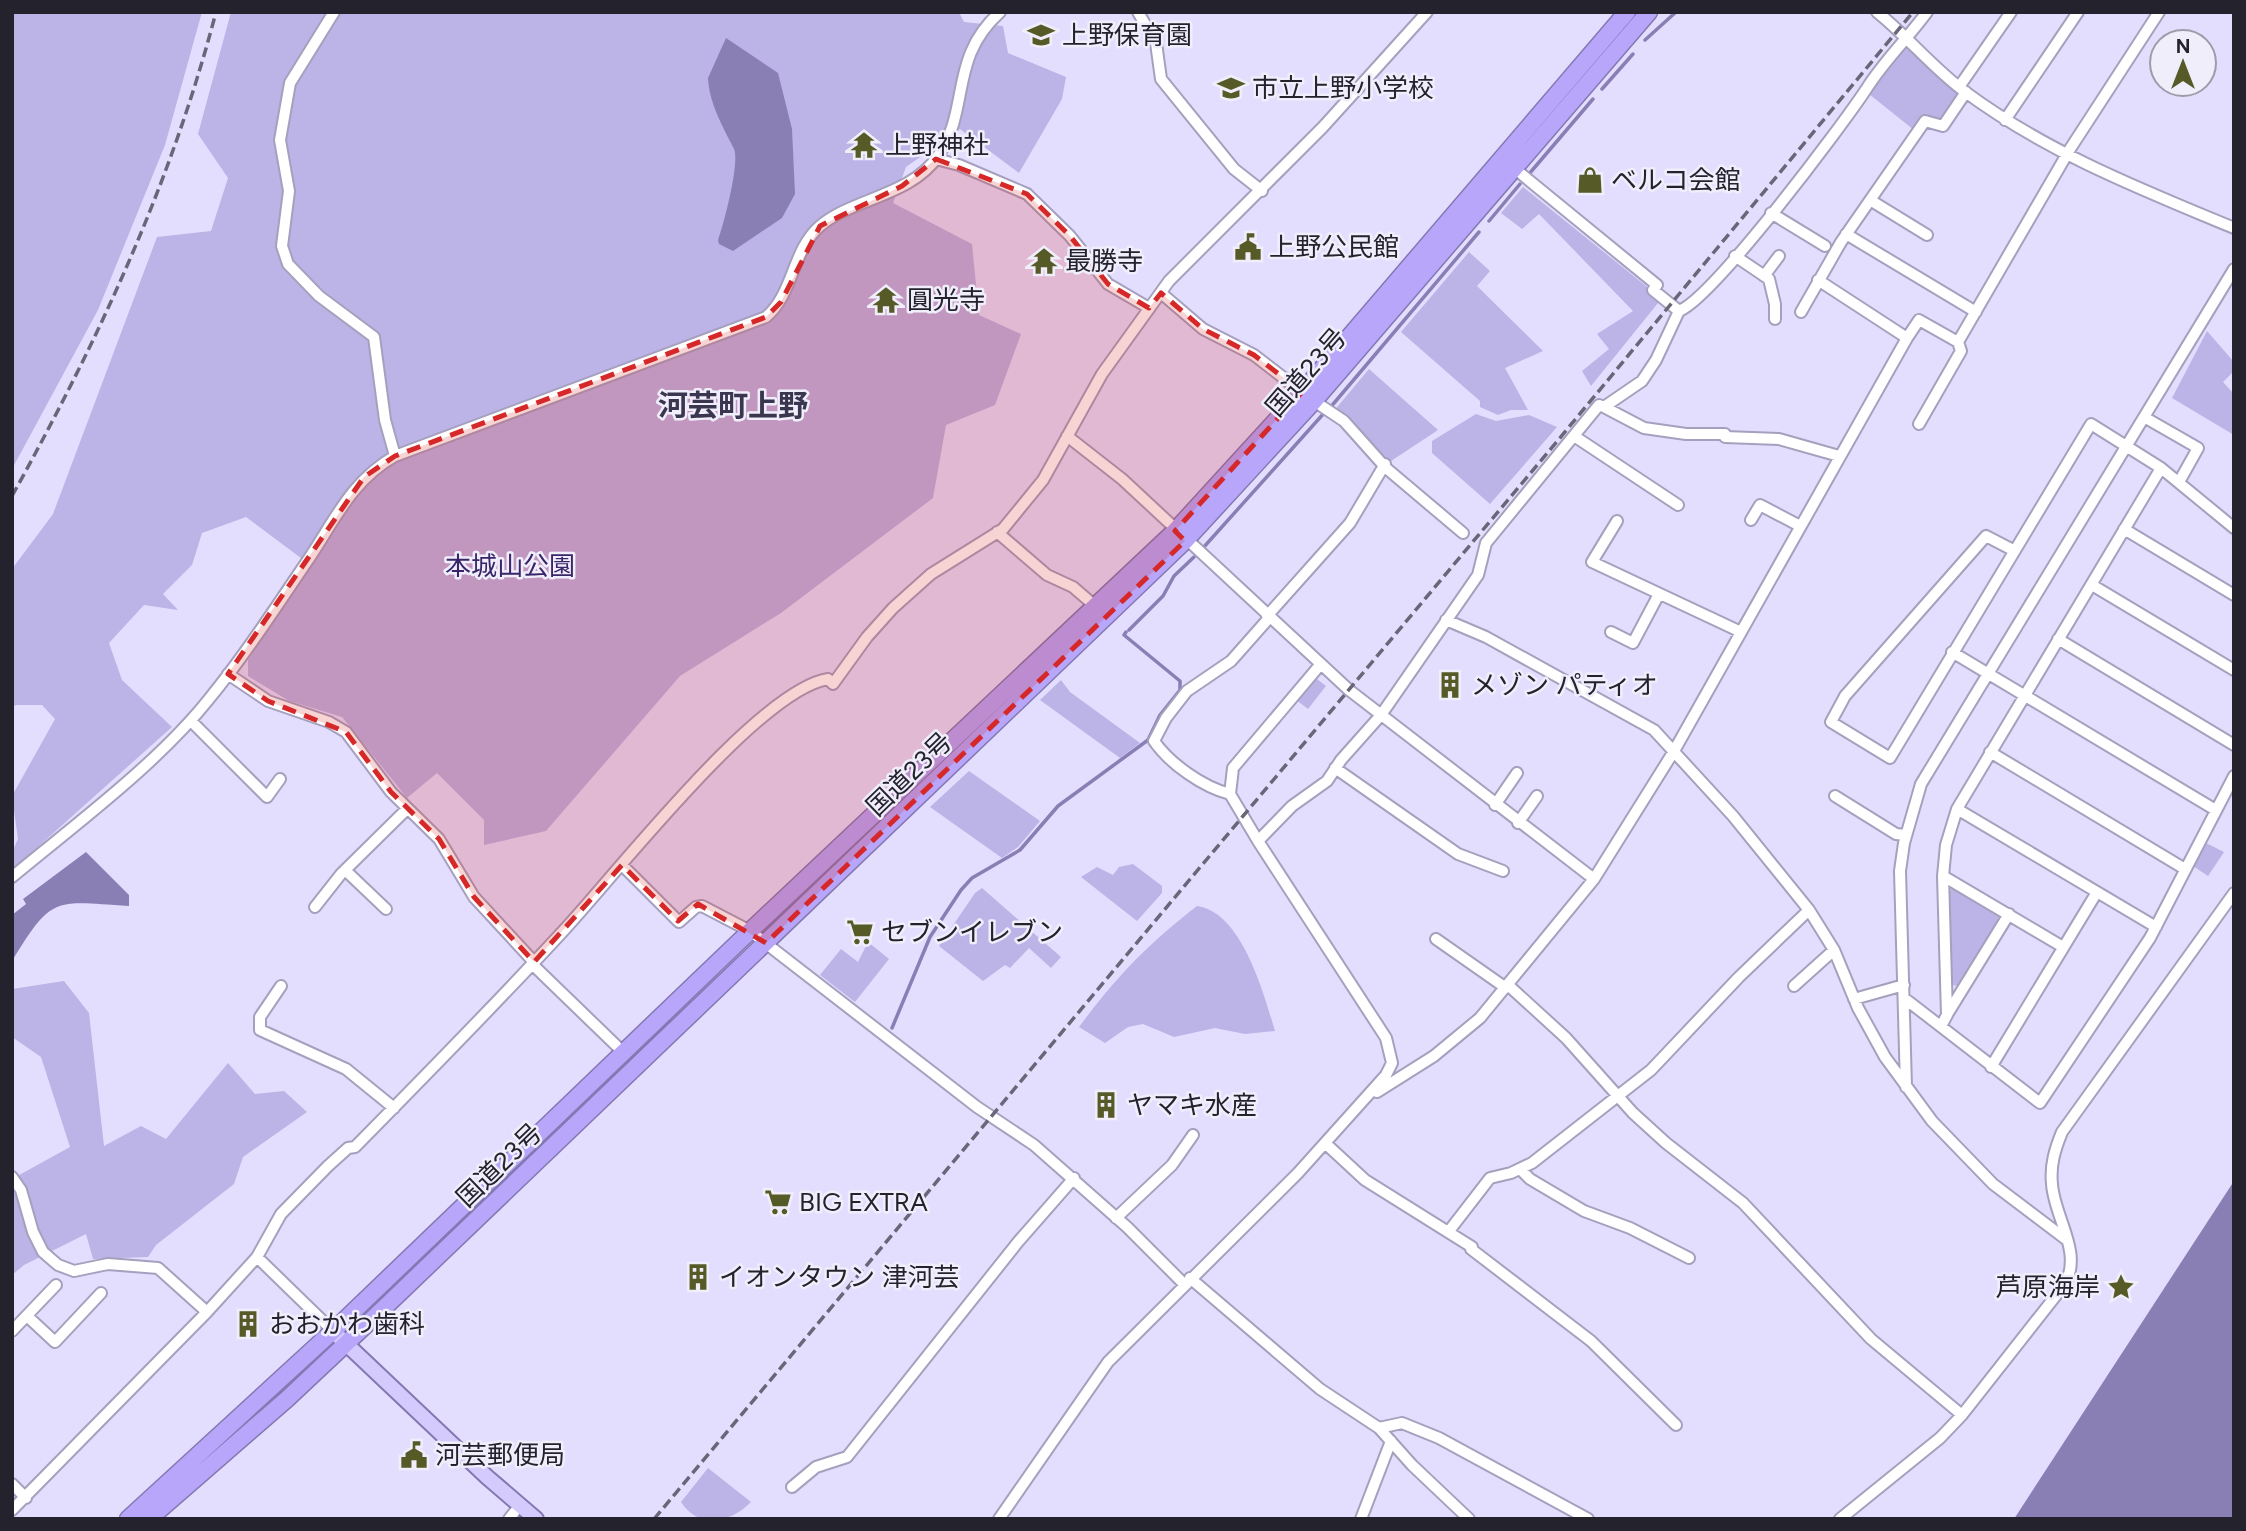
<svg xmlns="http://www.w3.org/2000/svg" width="2246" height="1531" font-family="Figtree,'Noto Sans JP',sans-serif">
	<rect width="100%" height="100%" fill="#e4defe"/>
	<path fill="#bcb3e7" d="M12,12H202L165,145L98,310L12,469Z
		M231,12H959L964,22L1003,26L1008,53L1066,77L1062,99L1019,173L960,129L906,167L893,203L972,244L979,315L1021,334L995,405L946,425L933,498L781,613L680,676L546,831L484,845V820L437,773L407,798L342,717L289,701L248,676V660L309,564L246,517L202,533L192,565L163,594L178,610L144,605L109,643L122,680L172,727L12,870V852L18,839L12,796L55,719L42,705H15L12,710V569L53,514L157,237L211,231L228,178L198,134Z
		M1905,48H1909L1958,95L1943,120L1924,115L1914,130L1869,94Z
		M1523,187L1651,290L1658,303L1591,386L1582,371L1609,349L1597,334L1633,311L1539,214L1522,229L1501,213Z
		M1469,252L1490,271L1477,286L1543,351L1505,368L1528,410H1511L1498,415L1480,407V401L1401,332Z
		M2207,331L2234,362V371L2223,382L2234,394V435L2172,398Z
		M1369,369L1438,430L1388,463L1333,412Z
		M1476,414L1496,421L1529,415L1557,427L1490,504L1432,453V441Z
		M1313,676L1326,686L1308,709L1295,699Z
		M1061,680L1070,692L1140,743L1120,758L1040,700Z
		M969,771L1040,821L1018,847L1002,858L930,807Z
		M2204,842L2224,852L2208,876L2193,866Z
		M1133,864L1162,886V893L1137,921L1081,877L1097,867L1113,875L1119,867Z
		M1955,887L1997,912L1999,921L1960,987L1950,984L1948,891Z
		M982,888L1061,957L1051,968L1029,948L1010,968L1005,965L983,981L939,946L975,893Z
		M1197,906C1242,912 1264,994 1275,1031L1245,1034L1215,1028L1174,1037L1143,1024L1128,1027L1105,1043L1079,1027C1117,976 1147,945 1197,906Z
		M868,942L889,959L855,1002L820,975L841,949L858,962Z
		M64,981L89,1013L104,1146L141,1126L166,1139L228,1063L255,1094L284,1091L307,1112L243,1157L234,1184L156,1245L148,1257L93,1259L86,1234L24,1265L12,1275V1179L70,1147L41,1057L12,1037V989Z
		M708,1468L751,1502C730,1523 699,1530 681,1502Z"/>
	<path fill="#8a7fb5" d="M726,38L778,73L792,129L795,194L782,218L733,251L719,244L718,240C724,224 740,162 734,149C723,127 709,103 708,78Z
		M86,852L129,895V906C54,901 52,895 12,961V915L26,904L23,899Z
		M2234,1181V1519H2014Z"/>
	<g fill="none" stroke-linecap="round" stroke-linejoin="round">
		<path stroke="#8a7fb5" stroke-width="3.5" d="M1645,40L1676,12
			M1602,89L1633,54
			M1529,174L1593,99
			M1489,221L1520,184
			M1329,409L1479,232
			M1203,548L1325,412
			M1129,630L1163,596L1174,576L1194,557
			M892,1028L930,937L961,890L972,878L1020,850L1058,806L1148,740L1160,715L1180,690V681L1124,635L1126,632"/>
		<defs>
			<path id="minor" d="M334,12L290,83L280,140L289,191L282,246L288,264L319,296L374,337L385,420L395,456
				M1138,12L1156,43L1161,79L1234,169L1262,191
				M1877,12C1907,36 1933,68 1964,91C2046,152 2140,189 2234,228
				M1959,87L2011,12
				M2005,120L2078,12
				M936,159L959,165L1027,194L1070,236L1108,284L1149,308
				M1870,200L1927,235
				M1771,213L1825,246
				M1846,234L1976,312
				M1735,256L1769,279L1775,304V319
				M1764,276L1779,256
				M1818,280L1907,338
				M1161,293L1203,329L1254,355L1302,392
				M1679,311C1713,298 1842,126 1867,88C1884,61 1908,38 1927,12
				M1801,312L1841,242L1925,121L1943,126L1966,92
				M1314,401L1344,421L1386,468L1463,533
				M1604,407L1644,428L1686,434H1725V437L1779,439L1839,456
				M2144,417L2198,448L2179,482
				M1919,424L1961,351L1958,342
				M1067,436L1122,479L1349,690L1594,879
				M1574,436L1678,505
				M1751,520L1760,505L1800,526
				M1617,521L1592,562L1741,632
				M2124,529L2234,595
				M997,532L1047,575L1073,587L1095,606
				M2013,550L1986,536L1845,696L1831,722L1890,758L2091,424L2161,468L2234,528
				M2092,585L2234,670
				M1267,616L1350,523L1385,464
				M1446,620L1486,637L1654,730L1733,816L1809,910L1834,950L1858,1008L1885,1057L1932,1121L1993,1184L2067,1240
				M1611,632L1633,643L1659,594
				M2058,639L2234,745
				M1952,652L2214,809
				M228,674L268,701L329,722L346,732L391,792L439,839L474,897L534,962
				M191,721L267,797L280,779
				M1990,752L2185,869
				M1335,768L1458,854L1503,871
				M1230,794C1203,787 1170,764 1154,741L1166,718L1187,691L1231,661L1269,618
				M1835,796L1896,834L1906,835
				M1495,805L1517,773
				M1957,809L2156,927
				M1518,823L1537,796
				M1258,841L1230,794L1233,768L1320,665
				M622,865L679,922L696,907L702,906L750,931L977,1107L1034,1145L1127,1227L1184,1284
				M345,870L386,909
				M1943,876L2063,947
				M12,877C76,824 158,763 209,699C245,655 276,607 308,560C335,520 351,481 395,456L766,317C794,293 792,250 820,226C853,198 911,196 938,156C971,108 948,59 1000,12
				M315,907L341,874L407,809
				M1436,939L1506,988
				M532,964L625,1054
				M1508,985L1566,1038L1633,1113L1666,1143L1743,1203L1871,1339L1962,1415
				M281,986L260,1017V1030L346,1069L394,1108
				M1794,986L1834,950
				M1904,998L2040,1103L2150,938L2234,776
				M1854,999L1904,985
				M1948,1013L2009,914
				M1941,1026L1947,1015L1943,876L1946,845L1957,809L2161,468
				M1991,1067L2097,892
				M1906,1087L1900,871L1904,843L1921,784L2234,269
				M1377,1092L1434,1056L1480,1018L1594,879L1674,751L1907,338L1919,320L1958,342L2070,149L2159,12
				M1325,1143L1365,1180L1472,1247
				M1520,1169L1530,1179L1584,1211L1630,1228L1689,1258
				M12,1177L21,1190L33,1232L43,1252L58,1265L74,1271L108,1264L158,1268L207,1312
				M1116,1218L1172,1165L1193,1135
				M1449,1231L1490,1178L1511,1173L1532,1163L1651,1070L1739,977L1809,910
				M1471,1249L1591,1341L1676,1425
				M257,1257L333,1331
				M1190,1278L1320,1389L1379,1428L1412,1465L1469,1519
				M27,1316L55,1342L101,1293
				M12,1331L56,1285
				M1379,1428L1402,1423L1439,1438L1588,1519
				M12,1484L26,1498
				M792,1487L816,1467L847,1457L1018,1242L1074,1178
				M12,1510L207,1312L257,1257L281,1214L328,1166L348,1148L355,1147C426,1075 497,1003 565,929C617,873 759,690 828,679L833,684L867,637L893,608L931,574L1003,529L1043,480L1102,374L1169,281L1323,127L1427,12
				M509,1519L520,1505
				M999,1519L1108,1362L1298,1173L1386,1075L1392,1063L1386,1038L1258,841L1292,806L1327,781L1341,760L1381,715L1478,575L1486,543L1599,405L1604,407L1642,381L1656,360L1679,311L1653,290L1657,285L1514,168
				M1361,1519L1391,1441
				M1840,1519L1940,1438L1962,1415L2065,1284C2083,1252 2054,1217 2052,1184C2050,1165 2055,1149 2062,1132L2234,893"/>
			<path id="major" d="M339,1337L487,1477L536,1519"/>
			<path id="highway" d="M128,1519L333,1331L750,931L1175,531L1302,392L1627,12
				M149,1519L287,1399L386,1306L1185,541L1314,401L1649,12"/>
		</defs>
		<use href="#minor" stroke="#a5a0bd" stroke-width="14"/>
		<use href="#major" stroke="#8478b2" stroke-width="18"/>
		<use href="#highway" stroke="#8478b2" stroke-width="19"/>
		<use href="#minor" stroke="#fff" stroke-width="10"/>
		<use href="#major" stroke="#d4cafc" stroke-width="14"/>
		<use href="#highway" stroke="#b7a6fa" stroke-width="16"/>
		<path stroke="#6a6679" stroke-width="3.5" stroke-dasharray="10 5" stroke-linecap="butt" d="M12,496C98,341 171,184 216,12
			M654,1519L1559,439L1913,12"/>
	</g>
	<path fill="#d62828" fill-opacity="0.2" stroke="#d62828" stroke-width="5" stroke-dasharray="14 9" stroke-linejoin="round" d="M936,159L1027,194L1070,236L1108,284L1149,308L1161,293L1203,329L1254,355L1302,392L1175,531L1185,541L766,943L698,904L678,921L622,865L534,962L474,897L439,839L391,792L346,732L268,701L228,674L364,477L395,456L766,317L781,302L820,226L902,186Z"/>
	<defs>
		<symbol id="school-bare" viewBox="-9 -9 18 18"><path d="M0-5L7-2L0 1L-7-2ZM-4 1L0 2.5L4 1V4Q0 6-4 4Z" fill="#565a27" stroke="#f0eefb" stroke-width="2.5" paint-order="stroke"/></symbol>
		<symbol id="temple-bare" viewBox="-9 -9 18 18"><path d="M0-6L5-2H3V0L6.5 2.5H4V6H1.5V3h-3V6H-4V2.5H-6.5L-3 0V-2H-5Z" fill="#565a27" stroke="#f0eefb" stroke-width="2.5" paint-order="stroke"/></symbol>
		<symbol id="shop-bare" viewBox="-9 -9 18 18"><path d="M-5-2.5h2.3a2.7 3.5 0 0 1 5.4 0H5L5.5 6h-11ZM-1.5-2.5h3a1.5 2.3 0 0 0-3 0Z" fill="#565a27" stroke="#f0eefb" stroke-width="2.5" paint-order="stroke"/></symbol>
		<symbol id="civic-bare" viewBox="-9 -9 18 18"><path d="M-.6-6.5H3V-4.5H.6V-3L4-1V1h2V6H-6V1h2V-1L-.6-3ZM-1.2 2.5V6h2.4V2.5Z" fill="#565a27" stroke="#f0eefb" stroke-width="2.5" paint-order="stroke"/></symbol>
		<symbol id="building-bare" viewBox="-9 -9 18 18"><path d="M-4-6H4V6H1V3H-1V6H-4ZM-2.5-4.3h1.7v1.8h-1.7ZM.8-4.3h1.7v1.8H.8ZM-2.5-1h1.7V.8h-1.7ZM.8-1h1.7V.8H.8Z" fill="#565a27" stroke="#f0eefb" stroke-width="2.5" paint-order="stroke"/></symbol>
		<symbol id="supermarket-bare" viewBox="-9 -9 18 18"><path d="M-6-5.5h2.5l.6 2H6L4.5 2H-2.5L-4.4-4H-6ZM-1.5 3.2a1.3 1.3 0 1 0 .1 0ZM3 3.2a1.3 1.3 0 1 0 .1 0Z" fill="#565a27" stroke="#f0eefb" stroke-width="2.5" paint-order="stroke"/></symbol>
		<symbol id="sight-bare" viewBox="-9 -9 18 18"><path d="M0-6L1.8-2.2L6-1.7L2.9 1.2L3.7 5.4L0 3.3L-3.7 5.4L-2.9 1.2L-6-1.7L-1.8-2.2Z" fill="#565a27" stroke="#f0eefb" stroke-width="2.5" paint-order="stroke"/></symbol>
	</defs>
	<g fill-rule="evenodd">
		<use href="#school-bare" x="1022" y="16" width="38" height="38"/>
		<use href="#school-bare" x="1212" y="69" width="38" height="38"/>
		<use href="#temple-bare" x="845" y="126" width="38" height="38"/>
		<use href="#shop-bare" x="1571" y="161" width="38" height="38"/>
		<use href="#civic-bare" x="1229" y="228" width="38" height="38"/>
		<use href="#temple-bare" x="1025" y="242" width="38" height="38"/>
		<use href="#temple-bare" x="867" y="281" width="38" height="38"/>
		<use href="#building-bare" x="1431" y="666" width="38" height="38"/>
		<use href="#supermarket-bare" x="841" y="913" width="38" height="38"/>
		<use href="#building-bare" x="1087" y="1086" width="38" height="38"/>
		<use href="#supermarket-bare" x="759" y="1183" width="38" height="38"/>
		<use href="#building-bare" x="679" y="1258" width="38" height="38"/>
		<use href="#sight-bare" x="2102" y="1268" width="38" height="38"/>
		<use href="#building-bare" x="229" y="1305" width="38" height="38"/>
		<use href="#civic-bare" x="395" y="1436" width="38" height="38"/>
	</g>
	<g text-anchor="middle" stroke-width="5" stroke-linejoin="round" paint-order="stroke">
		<g font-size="26" fill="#24222d" stroke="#f0eefb" text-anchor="start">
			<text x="1062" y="44">上野保育園</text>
			<text x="1252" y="97">市立上野小学校</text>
			<text x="885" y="154">上野神社</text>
			<text x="1611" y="189">ベルコ会館</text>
			<text x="1269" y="256">上野公民館</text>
			<text x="1065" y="270">最勝寺</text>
			<text x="907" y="309">圓光寺</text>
			<text x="1471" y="694">メゾン パティオ</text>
			<text x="881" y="941">セブンイレブン</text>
			<text x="1127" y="1114">ヤマキ水産</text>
			<text x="799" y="1211">BIG EXTRA</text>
			<text x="719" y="1286">イオンタウン 津河芸</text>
			<text x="2100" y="1296" text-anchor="end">芦原海岸</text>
			<text x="269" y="1333">おおかわ歯科</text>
			<text x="435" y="1464">河芸郵便局</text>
		</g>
		<g font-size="26" fill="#24222d" stroke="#f0eefb">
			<text transform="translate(1306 372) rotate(-49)" y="9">国道23号</text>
			<text transform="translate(909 774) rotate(-44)" y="9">国道23号</text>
			<text transform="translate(499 1165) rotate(-44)" y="9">国道23号</text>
		</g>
		<g font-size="26" fill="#392567" stroke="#f0eefb">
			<text x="510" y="575">本城山公園</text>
		</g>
		<g font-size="30" font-weight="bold" fill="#3b364f" stroke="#f0eefb">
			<text x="733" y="416">河芸町上野</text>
		</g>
	</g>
	<rect width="2246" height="1531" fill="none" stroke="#24222d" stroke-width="28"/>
	<g transform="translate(2183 63)"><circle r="33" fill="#f0eefb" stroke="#9e9ca9" stroke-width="2"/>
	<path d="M0-5L12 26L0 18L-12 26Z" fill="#565a27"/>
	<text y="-10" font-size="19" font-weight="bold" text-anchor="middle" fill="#24222d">N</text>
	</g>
</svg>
